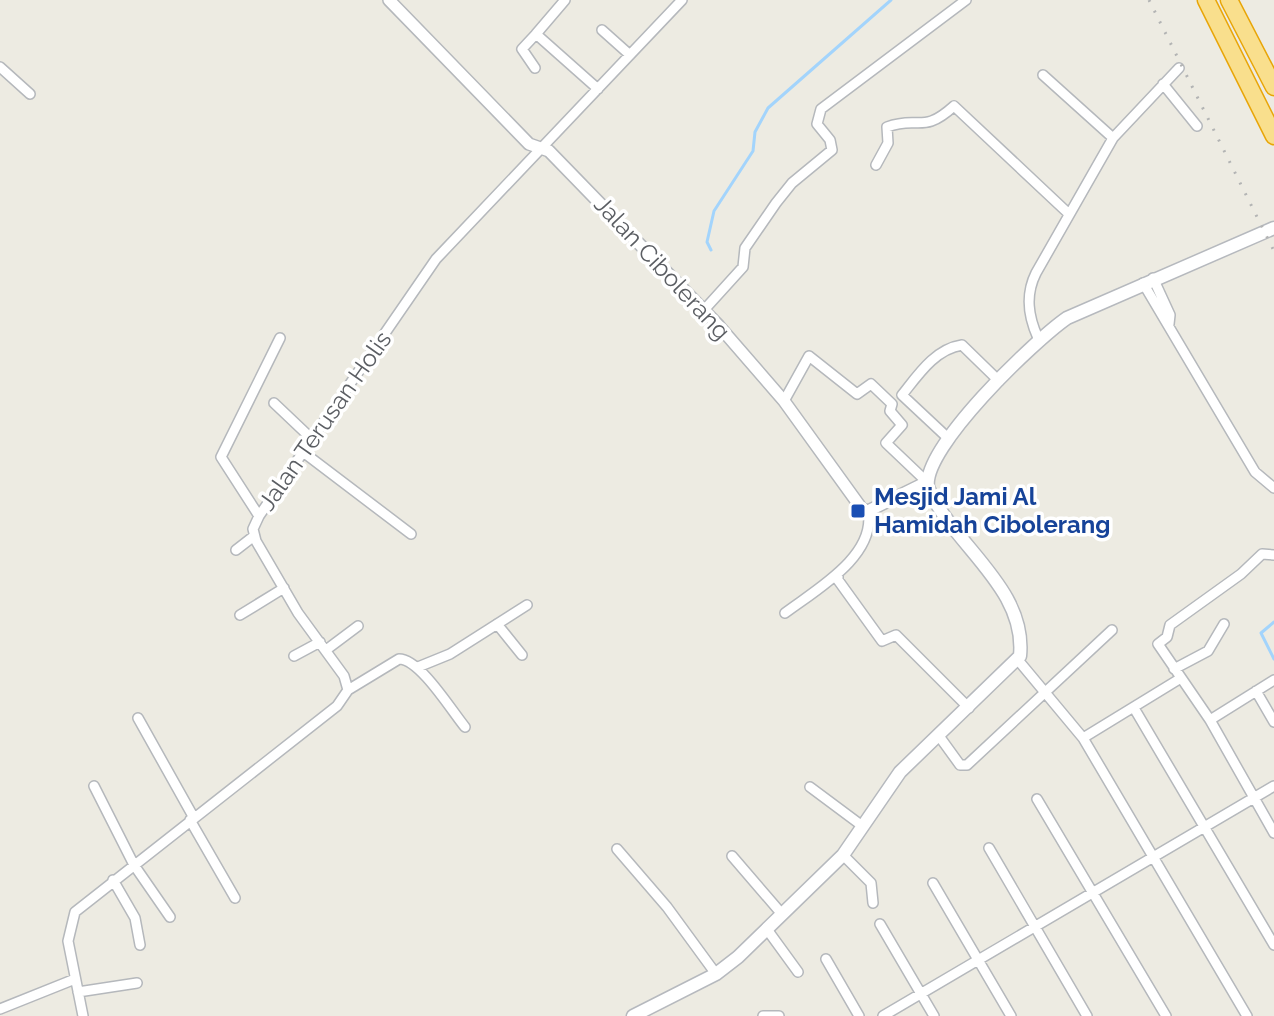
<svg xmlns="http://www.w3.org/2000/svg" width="1274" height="1016" font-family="Raleway,sans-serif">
	<rect width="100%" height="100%" fill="#edebe2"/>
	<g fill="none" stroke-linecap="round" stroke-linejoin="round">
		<path stroke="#a3d4fc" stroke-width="3" d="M711,250L707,242L714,211L753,151L755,132L768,108L891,0
			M1274,622L1261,633L1274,659"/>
		<defs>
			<path id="minor" d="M565,0L536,34L598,89
				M602,30L630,55
				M0,67L30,94
				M535,68L522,49L536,34
				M1043,75L1113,138
				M1163,84L1197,126
				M876,165L888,143L887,127C919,115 922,135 954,106L1069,214
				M1153,278L1170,315L1169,324
				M1143,283L1255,472L1274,488
				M704,310L743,267L745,248L776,203L792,183L832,150L830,140L817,124L821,109L966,0
				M1038,338C1028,316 1025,295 1036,273L1113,138L1179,68
				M784,401L809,356L857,394L871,384L892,404L890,411L902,425L886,443L927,482
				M274,403L313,440
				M949,439L902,395C918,375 935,349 962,345L999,381
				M303,452L411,534
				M259,516L221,457L280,338
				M236,550L254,536
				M1274,555L1262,554L1241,574L1170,625L1167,637L1158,644L1210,720L1274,833
				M838,573V580L882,641L896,635L969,708
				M785,613C814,591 877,556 868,511
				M240,615L284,588
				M497,624L522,655
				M326,650L358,626
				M294,656L320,642
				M1018,660L1083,738L1247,1016
				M418,667L450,654L527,605
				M1174,669L1208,651L1224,624
				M348,690L399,659C420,659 451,710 465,727
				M1256,691L1274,722
				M1134,708L1274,945
				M138,718L194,818
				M1210,720L1274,680
				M939,736L960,765H967L1112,630
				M1083,738L1181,678
				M94,786L134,865L170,917
				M810,787L861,825
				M1037,799L1166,1016
				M190,820L235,898
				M989,848L1087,1016
				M617,849L667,907L716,974
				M843,855L871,883L873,903
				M732,856L781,913
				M113,880L135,918L140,945
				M933,883L1011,1016
				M880,924L934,1016
				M766,928L798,972
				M826,959L859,1016
				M78,992L137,983
				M0,1009L75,979
				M83,1016L68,941L75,912L337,706L348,690L344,676L298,613L256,541L253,529L259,516L436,259L682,0
				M763,1016H779
				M883,1016L1274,786"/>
			<path id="tertiary" d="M389,0L529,144L549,151L719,326L784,401L862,509L868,511L927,482"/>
			<path id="secondary" d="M633,1016L716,974L738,957L843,855L900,772L1020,656C1027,587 952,545 928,487C922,448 1034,341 1067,318L1274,228"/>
			<path id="motorway" d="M1206,0L1274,136
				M1229,0L1274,87"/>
		</defs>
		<use href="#minor" stroke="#b5b8bc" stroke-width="12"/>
		<use href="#tertiary" stroke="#b5b8bc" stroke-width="14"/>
		<use href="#secondary" stroke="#b6b9be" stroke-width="15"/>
		<use href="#motorway" stroke="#e8a507" stroke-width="19"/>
		<use href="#minor" stroke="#fff" stroke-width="9"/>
		<use href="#tertiary" stroke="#fff" stroke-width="11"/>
		<use href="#secondary" stroke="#fff" stroke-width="12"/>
		<use href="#motorway" stroke="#f9df8d" stroke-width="16"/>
		<path stroke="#b3b4b4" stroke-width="3" stroke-dasharray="2 10" stroke-linecap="butt" d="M1149,0L1274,251"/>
	</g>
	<rect fill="#1a4fb4" stroke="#fff" stroke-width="3" x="850" y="503" width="16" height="16" rx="4"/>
	<g text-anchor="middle" stroke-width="7" stroke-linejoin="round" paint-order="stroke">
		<g font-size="24" fill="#5b5e63" stroke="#fff">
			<text transform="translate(662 268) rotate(47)" y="8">Jalan Cibolerang</text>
			<text transform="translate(325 421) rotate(-55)" y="8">Jalan Terusan Holis</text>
		</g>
		<g font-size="24" font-weight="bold" fill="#164399" stroke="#fff" text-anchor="start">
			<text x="874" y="505">Mesjid Jami Al<tspan x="874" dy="28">Hamidah Cibolerang</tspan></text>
		</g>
	</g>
</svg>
